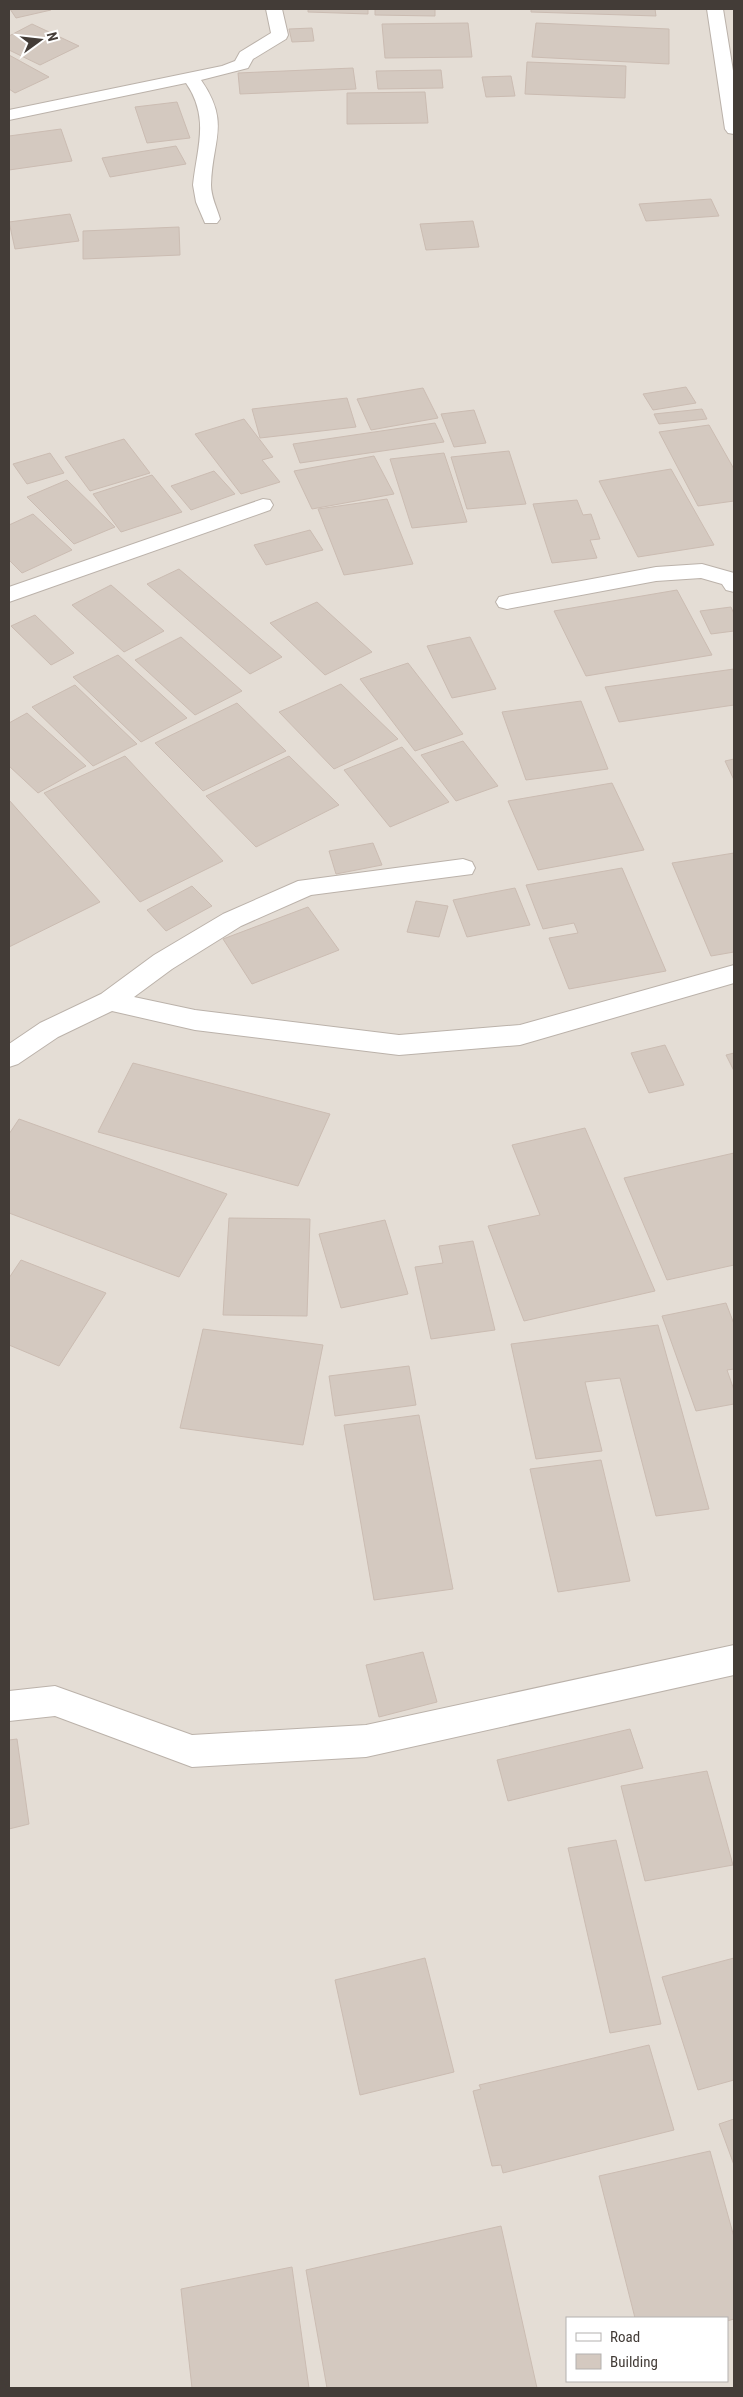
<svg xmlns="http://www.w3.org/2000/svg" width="743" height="2397" font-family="'Roboto Condensed',sans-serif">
	<rect width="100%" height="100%" fill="#f1ece7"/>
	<path fill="#e4ddd5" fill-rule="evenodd" d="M9,9H734V2388H9ZM567,2318H727V2381H567Z"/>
	<path fill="#d4c9c0" stroke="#cbbcb2" d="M10,9H50L51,10L16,18Z
		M308,9H368V14L308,12Z
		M375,9H435V16L375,15Z
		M531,9H655L656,16L531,12Z
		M468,23L472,57L385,58L382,24Z
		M536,23L669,29V64L532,57Z
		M32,24L79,46L40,65L9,50V36Z
		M312,28L314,41L292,42L289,29Z
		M9,55L49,77L15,93L9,89Z
		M527,62L626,66L625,98L525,94Z
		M353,68L356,89L240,94L238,73Z
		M441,70L443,88L378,89L376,71Z
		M511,76L515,96L486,97L482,77Z
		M425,92L428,123L347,124V93Z
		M177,102L190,138L147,143L135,107Z
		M61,129L72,161L9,170V136Z
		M176,146L186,164L110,177L102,158Z
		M711,199L719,216L646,221L639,204Z
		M70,214L79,241L15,249L9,222Z
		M473,221L479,247L426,250L420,224Z
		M179,227L180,255L83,259V231Z
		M686,387L696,403L653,410L643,394Z
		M423,388L438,418L371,430L357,399Z
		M347,398L356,427L260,438L252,409Z
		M702,409L707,419L659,424L654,414Z
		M474,410L486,443L454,447L441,414Z
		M244,419L273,457L262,460L280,482L241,494L195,434Z
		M435,423L444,442L300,463L293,444Z
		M709,425L734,469V501L698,506L659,432Z
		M124,439L150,473L90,491L65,457Z
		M509,451L526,504L467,509L451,457Z
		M50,453L64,473L27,484L13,464Z
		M444,453L467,522L412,528L390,459Z
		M374,456L394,494L312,509L294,471Z
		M671,469L714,545L638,557L599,481Z
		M214,471L235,494L191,510L171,486Z
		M152,475L182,512L121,532L93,494Z
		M67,480L115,527L74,544L27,497Z
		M387,499L413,564L344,575L318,509Z
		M577,500L583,515L591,514L600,539L590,540L597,558L552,563L533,504Z
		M33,514L72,550L22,573L9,560V525Z
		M310,530L323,550L266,565L254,545Z
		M179,569L282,657L250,674L147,584Z
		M111,585L164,631L124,652L72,605Z
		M677,590L712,655L586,676L554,611Z
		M317,602L372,652L325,675L270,623Z
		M731,607L734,614V631L711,634L700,611Z
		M35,615L74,653L51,665L11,626Z
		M181,637L242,691L195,715L135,660Z
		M470,637L496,689L452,698L427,646Z
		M118,655L187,718L141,742L73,677Z
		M408,663L463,734L415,751L360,679Z
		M734,669V705L619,722L605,687Z
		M341,684L398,739L334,769L279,712Z
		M75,685L137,744L93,766L32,707Z
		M581,701L608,769L526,780L502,712Z
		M237,703L286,751L203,791L155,743Z
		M27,713L86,766L38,793L9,766V723Z
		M463,741L498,786L456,801L421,755Z
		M402,747L449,802L390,827L344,770Z
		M125,756L223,861L140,902L44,793Z
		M289,756L339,805L256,847L206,796Z
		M734,759V780L725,761Z
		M612,783L644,850L538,870L508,801Z
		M9,800L100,902L9,947Z
		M373,843L382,865L336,874L329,851Z
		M734,853V952L711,956L672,863Z
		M622,868L666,971L569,989L549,938L578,933L574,923L543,929L526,885Z
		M192,886L212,906L166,931L147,910Z
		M515,888L530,925L467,937L453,900Z
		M416,901L448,906L439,937L407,932Z
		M308,907L339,950L252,984L223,939Z
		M665,1045L684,1085L649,1093L631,1053Z
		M734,1053V1071L726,1055Z
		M133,1063L330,1114L298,1186L98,1132Z
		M19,1119L227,1194L179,1277L9,1213V1134Z
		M585,1128L655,1291L524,1321L488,1226L540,1215L512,1145Z
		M734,1153V1265L667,1280L624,1178Z
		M229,1218L310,1219L307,1316L223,1315Z
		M385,1220L408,1294L341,1308L319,1234Z
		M473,1241L495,1330L431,1339L415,1267L443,1263L439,1246Z
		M21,1260L106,1293L59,1366L9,1345V1278Z
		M726,1303L734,1324V1369L727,1370L734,1390V1404L696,1411L662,1316Z
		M658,1325L709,1509L656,1516L620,1378L585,1382L602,1451L536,1459L511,1344Z
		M203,1329L323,1345L303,1445L180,1428Z
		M409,1366L416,1405L335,1416L329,1376Z
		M419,1415L453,1589L374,1600L344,1425Z
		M601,1460L630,1581L558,1592L530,1469Z
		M423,1652L437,1702L379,1717L366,1665Z
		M630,1729L643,1768L508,1801L497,1760Z
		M17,1739L29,1824L9,1829V1740Z
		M707,1771L733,1865L645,1881L621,1786Z
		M616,1840L661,2024L610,2033L568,1848Z
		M425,1958L454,2072L360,2095L335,1980Z
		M734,1958V2080L698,2090L662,1977Z
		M649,2045L674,2130L503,2173L501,2165L492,2166L473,2091L481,2089L479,2085Z
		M734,2119V2165L719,2124Z
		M710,2151L734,2237V2319L727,2321V2318H635L599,2176Z
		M501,2226L537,2388H327L306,2270Z
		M292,2267L309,2388H192L181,2289Z"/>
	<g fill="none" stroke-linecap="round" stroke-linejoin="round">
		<defs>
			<path id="street" d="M266,9H282L288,35L286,39L253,59L248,68L201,80C231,123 212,140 211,185C211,197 217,208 220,219L217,223H205L196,202L193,185C197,147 210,118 186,83L9,120V110L222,66L235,61L240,52L271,33Z
				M707,9H723L734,77V134L728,133L725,129Z
				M263,499L270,500L273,505L270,510L9,602V587Z
				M702,564L734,573V592L726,590L722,584L701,578L656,581L507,609L499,607L496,602L499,597L507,595L656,567Z
				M463,859L472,862L475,868L472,874L311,895L241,926L172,969L134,997L195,1010L399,1035L520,1025L734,965V983L520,1045L399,1055L195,1030L112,1011L58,1037L18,1064L9,1067V1044L40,1023L101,994L154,955L223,914L298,881Z
				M734,1645V1675L366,1757L192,1767L55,1716L9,1721V1691L55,1686L192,1735L366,1725Z"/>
		</defs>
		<use href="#street" stroke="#bbb2aa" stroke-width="2"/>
		<use href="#street" fill="#fff" fill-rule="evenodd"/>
	</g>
	<rect width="743" height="2397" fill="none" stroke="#433c37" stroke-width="20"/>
	<rect x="566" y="2317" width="162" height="65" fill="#ffffff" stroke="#b4b1af"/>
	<rect x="576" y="2333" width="25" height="8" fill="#ffffff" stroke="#b4b1af"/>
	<text x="610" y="2342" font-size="15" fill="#433c37">Road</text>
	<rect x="576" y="2354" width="25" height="15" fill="#d4c9c0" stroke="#b4b1af"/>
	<text x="610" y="2367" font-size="15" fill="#433c37">Building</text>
	<g transform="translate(40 40) rotate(75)" stroke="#ffffff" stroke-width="4" paint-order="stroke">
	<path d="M0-4L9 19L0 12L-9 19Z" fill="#433c37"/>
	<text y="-8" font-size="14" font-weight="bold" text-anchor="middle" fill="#433c37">N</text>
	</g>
</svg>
